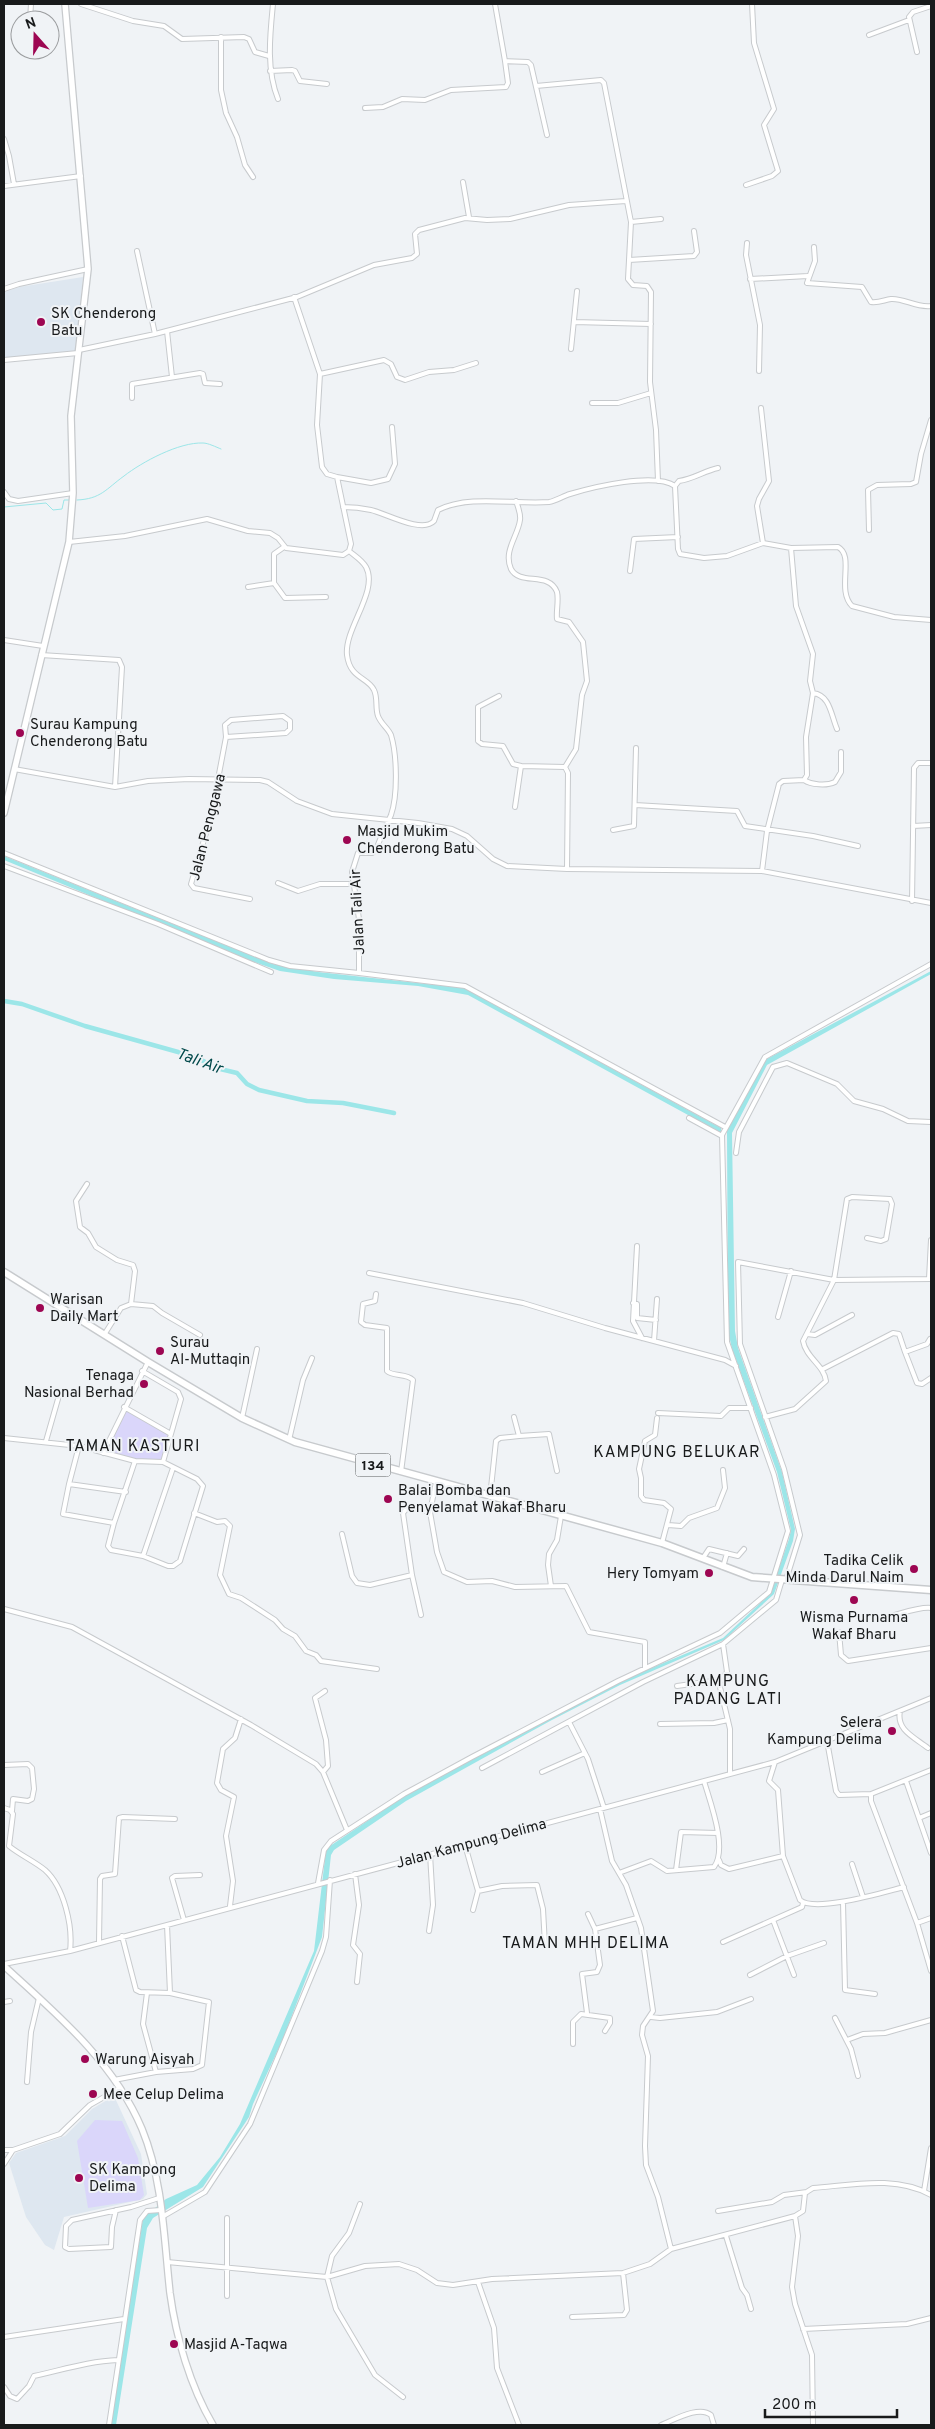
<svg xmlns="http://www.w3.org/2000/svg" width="935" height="2429" font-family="Overpass,sans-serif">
	<rect width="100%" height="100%" fill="#f0f3f6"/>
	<path fill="#dee7f0" d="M83,277L75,352L4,359V292L19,287Z
		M114,2096L141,2154L147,2194L143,2199L64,2217L54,2250L45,2245L26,2217L9,2163L16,2153L65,2136L92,2109Z"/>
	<path fill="#dad6fa" d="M124,1407L171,1434L163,1462L135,1461L103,1453Z
		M95,2120L122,2121L138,2158L144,2195L140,2200L88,2208L77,2141Z"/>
	<path fill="#9ce6e8" d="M4,856L273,964L318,972L464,988L721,1128V1133L468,995L418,986L334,979L280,971L237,956L4,860Z
		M931,971V974L767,1065L732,1133L735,1331L738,1348L782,1472L795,1529L793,1541L774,1594L724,1640L620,1685L550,1721L406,1801L334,1850L331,1855L322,1937L283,2039L253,2104L249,2117L203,2187L153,2218L147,2228L116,2425H110L143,2218L166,2199L197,2185L220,2157L240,2124L314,1951L326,1850L330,1846L406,1795L618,1682L723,1638L770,1594L789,1539L791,1530L777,1472L732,1349L728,1331L727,1131L763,1061Z"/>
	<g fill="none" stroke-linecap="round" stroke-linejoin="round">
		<path stroke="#9ce6e8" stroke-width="1" d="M77,500C101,499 106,489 124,476C142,462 179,442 203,443C208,443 216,447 221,449
			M4,507L46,503L53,510L62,509L64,500H69"/>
		<path stroke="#9ce6e8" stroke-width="4.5" d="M4,1001L22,1004L85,1026L196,1057L216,1068L237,1073L247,1084L259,1090L307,1101L343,1103L394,1113"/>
		<defs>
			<path id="street" d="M81,4L133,21L164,26L182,39L244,37L249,39L255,52L269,56
				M273,4C270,35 266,69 278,99
				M495,4L505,61L528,62L531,65L547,135
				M30,20L31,4
				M869,35L909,20
				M221,37V90L226,113L237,137L245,165L253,177
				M917,52L909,17L913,12L931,6
				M270,71L292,70L295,71L300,81L327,84
				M536,86L601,80L604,83L631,222L628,279L633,285L647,286L651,292L650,382L656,430L658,481
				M365,108L383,107L402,99L425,100L451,90L506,87L508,83L505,61
				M4,139L9,156L14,184
				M463,182L469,217
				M746,185L772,176L778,171L764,125L774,109L754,43L752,4
				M4,186L81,176
				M631,222L661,219
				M747,243L746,255L760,325L759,371
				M814,247L815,261L807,283L862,287L871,302C879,303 884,300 891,299C904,298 916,308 931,306
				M137,251L155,334
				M629,260L694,256L697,252L694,231
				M750,279L808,276
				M4,289L19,284L88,269
				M294,297L320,374
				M574,322L651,324
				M167,331L172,377
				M571,349L577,291
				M79,350L155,334L297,297L374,265L412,258L417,254L415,234L419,230L465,218L487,220L510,219L569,205L626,201
				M4,360L78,353
				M132,398V384L200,373L203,374L205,383L220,384
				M592,403H618L651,393
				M761,408L769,481L759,499L757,506L763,543
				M337,477L327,474L322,467L317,425L320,374L384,360L391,364L397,377L405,380L429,372L454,370L476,363
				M675,486L678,549L680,554L704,558L727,556L763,543L791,548L838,547C855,556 836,590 852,606L894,617L931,620
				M675,486L679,481C694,479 704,471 718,468
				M4,492L9,499L18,501L73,493
				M516,501C518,507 521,514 520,520C518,536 503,551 511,569C520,586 549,571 557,592C559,600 556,611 557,619L569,622L583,642L587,681L582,695L576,749L565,767
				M343,507C352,507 362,508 371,510C385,513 422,534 434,521L438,510C470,494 515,505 549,502C556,501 563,496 570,494C593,487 655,472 675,486
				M869,530L868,490L877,485L911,484L916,482L921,454L931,420
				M69,542L125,536L207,519L248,531L270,533L278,538L286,548L343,555L349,551L351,544L337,477L371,483L388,479L395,464L392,427
				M630,571L634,539L678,537
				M274,583L285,598L326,597
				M248,587L274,583V554L284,547
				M4,640L43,646
				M41,655L119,660L122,667L115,787
				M813,693C830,695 831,715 837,729
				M499,696L478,707V741L482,744L503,746L513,764L521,766
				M226,737L286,733L290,729V721L283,716L231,720L225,725L226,737L211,816L191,884L194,888L250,899
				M14,769L115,787L148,781L189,779L260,780L268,782L297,801L332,814L418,823L452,829L467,836L493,859L507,866L567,869L762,871L931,903
				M804,780C811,785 827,786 835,782L841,772V752
				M635,805L737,811L745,826L813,836L858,846
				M515,807L521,766L565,767L568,773L567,869
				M913,826L931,825
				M613,830L634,826L636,748
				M4,853L269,960L290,966L359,973V919L352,872L358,853H372L376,850C380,838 386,827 391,815C398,795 397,755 391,735C388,728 381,724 378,716C375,708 378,698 374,690C368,677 350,679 347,655C344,629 379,591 366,567C362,560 355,556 349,551
				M4,866L158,924L271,972
				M762,871L767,831L779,784L783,781L804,780L807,775L806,737L813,693L810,681L813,654L796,606L791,548
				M278,883L298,891L320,884H354
				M912,901L914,768L918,763H931
				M359,973L465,986L725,1127
				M773,1067L787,1063L837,1084L854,1101L883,1109L908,1121L931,1122
				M689,1118L722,1136
				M736,1153L739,1132L773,1067
				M87,1184L76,1201L80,1227L88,1233L96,1247L117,1260L133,1265L135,1271L131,1304
				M637,1246L633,1321L642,1338
				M369,1273L523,1303L605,1328L725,1360L736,1366
				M929,1279L931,1240
				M376,1294L375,1301L363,1304L361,1322L365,1325L387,1328V1371C393,1377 406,1373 413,1380L401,1472
				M633,1303L637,1304V1318L656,1320
				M778,1317L791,1271
				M807,1334L815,1335L852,1315
				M104,1335L121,1308L131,1304L153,1306L162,1313L200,1335
				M654,1341L657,1299
				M905,1352L917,1383L922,1384L931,1378
				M823,1369L893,1333L899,1334L905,1352L927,1344L930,1339
				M142,1371L178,1392L181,1399L163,1462
				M124,1407L171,1434
				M658,1413L721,1416L729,1408H751
				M765,1417L795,1409L826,1381C824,1365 806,1358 803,1341L834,1280L847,1199L852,1197L890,1199L892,1204L886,1239L881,1241L867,1238
				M242,1418L257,1349
				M657,1418L655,1435L645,1441L639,1469L641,1478V1496L644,1500L664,1503L671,1509L662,1543
				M519,1436L549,1434L557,1471
				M4,1438L79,1446
				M289,1440L303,1380L312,1358
				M46,1441L60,1392
				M79,1446L135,1461L114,1523L63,1514L69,1484Z
				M103,1453L148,1362
				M436,1482L430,1512L437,1552L444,1572L467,1582L492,1581L515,1587L566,1586L589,1632L645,1642V1668
				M69,1484L126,1492
				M490,1497L496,1441L500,1438L519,1436L514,1417
				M194,1513L217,1522L225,1521L230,1526L220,1575L229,1594L241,1598L275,1620L283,1629L295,1636L306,1651L316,1655L321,1661L377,1669
				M114,1523L108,1546L111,1550L143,1556L168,1566H173L180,1561L203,1486L197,1479L163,1462L135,1461
				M668,1525L681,1526L689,1518L717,1508L725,1488L723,1470
				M342,1534L352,1576L357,1583L370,1585L412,1575
				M143,1556L173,1468
				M703,1558L709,1549L738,1556L744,1549
				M723,1567L727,1553
				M786,1580L800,1535L784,1469L740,1344L738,1262L834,1280L931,1279
				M551,1586L548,1565L549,1554L557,1540L561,1516
				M4,1609L72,1627L251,1725L316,1764L323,1772L347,1830
				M421,1615L412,1575L403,1513L408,1507L430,1512
				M877,1619C893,1617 918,1606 931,1608
				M839,1632L841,1655L848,1661L931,1648
				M723,1644L727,1672L719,1683L730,1729V1774
				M677,1686L720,1680
				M900,1711C896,1730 914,1737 928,1748
				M569,1722L588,1759L604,1808
				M660,1724L714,1723L728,1720
				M827,1741L836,1791L839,1795L871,1794L931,1770
				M775,1762L769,1781L778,1790L783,1856L800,1900C815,1913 884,1892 904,1887
				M4,1765L28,1764L32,1768L34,1789L32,1799L28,1801L13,1799L12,1811
				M482,1768L643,1682L723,1644L776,1600L782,1580
				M323,1772L328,1766L326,1740L315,1698L325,1691
				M542,1772L585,1753
				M906,1781L931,1853
				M871,1794V1801L917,1923L931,1971
				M4,1808L10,1810L13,1814L9,1846C20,1855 34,1861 45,1870C64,1887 73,1926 70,1951
				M600,1809L612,1861L626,1885L641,1928L653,2011L643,2026L642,2035L648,2056L645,2146L646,2165L658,2197L671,2249
				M919,1818L931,1813
				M465,1845L478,1891L473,1910
				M719,1860L721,1865L729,1869L783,1856
				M852,1864L863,1897
				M676,1870L681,1832L718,1833
				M619,1873L651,1861L667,1871L714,1867C728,1848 710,1802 704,1781
				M355,1874L359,1905L353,1945L360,1954L357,1982
				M318,1883L324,1850L331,1841L404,1794L472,1757L618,1681L720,1633L769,1592L788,1531L774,1475L727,1342L722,1135L765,1057L931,964
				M478,1891L502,1886L537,1885L543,1909L545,1945
				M843,1902L845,1990L875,1994
				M230,1906L233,1881L226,1836L234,1797L221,1790L217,1783L223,1749L235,1738L241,1719
				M588,1914L595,1929
				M184,1920L172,1878L175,1876L200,1875
				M773,1920L794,1975
				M917,1923L931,1918
				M167,1925L170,1993
				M429,1931L433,1905L430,1854
				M99,1942L100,1879L102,1876L115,1874L119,1818L123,1817L175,1819
				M723,1942L802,1907L803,1903
				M4,1964L70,1951L775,1762L931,1698
				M750,1975L787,1956L824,1943
				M147,1993L143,2024L156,2072
				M4,2002L10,2001
				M587,2013L582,1974L597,1972L600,1965L595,1929L637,1918
				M651,2017L660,2018L717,2012L751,1999
				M835,2018L851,2049L858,2076
				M847,2040L863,2034L885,2033L931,2020
				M573,2044V2022L581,2014L610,2018V2023L605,2031
				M114,2080L156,2072L193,2069L202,2065L209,2002L170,1993L140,1992L136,1990L122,1936
				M27,2082L31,2032L39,1998
				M4,2150H13
				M4,2164L13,2150L60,2134L90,2105L120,2088
				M924,2191L931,2148
				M360,2204L349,2233L332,2256L327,2277L336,2309L375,2375L403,2397
				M116,2210L112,2227L111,2247L69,2249L65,2247L66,2226L72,2220L131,2207L159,2198
				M718,2211L772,2202L784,2195L807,2192
				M795,2216L798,2236L792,2287L795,2304L812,2355L813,2425
				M162,2217L205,2192L250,2124L322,1951L326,1937L330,1880
				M726,2236L742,2288L747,2295L751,2309
				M167,2262L327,2277L365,2266L399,2264L417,2270L437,2283L453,2285L492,2279L623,2273L650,2264L671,2249L795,2216L803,2211L805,2193L813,2188C852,2185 896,2175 931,2195
				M478,2282L494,2328L497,2368L519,2425
				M227,2296V2218
				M572,2317L624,2315L627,2310L623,2273
				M803,2329L907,2324L931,2318
				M4,2337L124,2319
				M4,2387L10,2396L17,2399L29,2386L34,2376C62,2370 89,2361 118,2360
				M109,2425L140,2220L147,2211L161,2210
				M661,2425C674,2420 699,2405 711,2415L714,2425"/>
			<path id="secondary" d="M4,813L69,542L73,493L71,416L88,269L65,4
				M4,1966C56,2013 114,2062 142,2129C163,2180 164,2239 170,2293C176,2337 190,2386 213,2425"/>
			<path id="primary" d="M4,1272L148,1362L242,1418L295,1442L662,1543L752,1577L931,1590"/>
		</defs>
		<use href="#street" stroke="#c7cacd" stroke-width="6"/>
		<use href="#secondary" stroke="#c7cacd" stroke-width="8"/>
		<use href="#primary" stroke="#c7cacd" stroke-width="9"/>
		<use href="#street" stroke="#fff" stroke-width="4"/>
		<use href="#secondary" stroke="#fff" stroke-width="5.5"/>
		<use href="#primary" stroke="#fff" stroke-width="6"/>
	</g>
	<g fill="#9d0652" stroke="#f0f3f6" stroke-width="2">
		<circle cx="41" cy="322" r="5"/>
		<circle cx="20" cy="733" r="5"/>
		<circle cx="347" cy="840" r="5"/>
		<circle cx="40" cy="1308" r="5"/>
		<circle cx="160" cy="1351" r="5"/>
		<circle cx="144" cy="1384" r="5"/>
		<circle cx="388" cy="1499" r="5"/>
		<circle cx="914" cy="1569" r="5"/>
		<circle cx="709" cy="1573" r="5"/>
		<circle cx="854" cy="1600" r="5"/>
		<circle cx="892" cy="1731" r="5"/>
		<circle cx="85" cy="2059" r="5"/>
		<circle cx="93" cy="2094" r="5"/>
		<circle cx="79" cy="2178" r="5"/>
		<circle cx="174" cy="2344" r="5"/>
	</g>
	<g text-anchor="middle" stroke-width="4" stroke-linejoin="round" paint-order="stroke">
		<rect fill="#f0f3f6" stroke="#595b5d" stroke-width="1" x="355.5" y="1453.5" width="35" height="23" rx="4"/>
		<g font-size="14" font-weight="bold" fill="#181a1b">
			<text x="373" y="1470">134</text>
		</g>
		<g font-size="15" fill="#181a1b" stroke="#f0f3f6" text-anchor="start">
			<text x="51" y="318">SK Chenderong<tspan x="51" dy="17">Batu</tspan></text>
			<text x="30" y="729">Surau Kampung<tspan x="30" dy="17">Chenderong Batu</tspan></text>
			<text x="357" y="836">Masjid Mukim<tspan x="357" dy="17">Chenderong Batu</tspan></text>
			<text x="50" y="1304">Warisan<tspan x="50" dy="17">Daily Mart</tspan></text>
			<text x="170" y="1347">Surau<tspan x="170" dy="17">Al-Muttaqin</tspan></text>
			<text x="134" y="1380" text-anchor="end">Tenaga<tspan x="134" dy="17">Nasional Berhad</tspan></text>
			<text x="398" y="1495">Balai Bomba dan<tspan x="398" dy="17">Penyelamat Wakaf Bharu</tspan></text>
			<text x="904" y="1565" text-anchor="end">Tadika Celik<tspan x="904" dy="17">Minda Darul Naim</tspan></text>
			<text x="699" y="1578" text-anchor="end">Hery Tomyam</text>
			<text x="854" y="1622" text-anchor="middle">Wisma Purnama<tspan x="854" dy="17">Wakaf Bharu</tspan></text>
			<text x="882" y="1727" text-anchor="end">Selera<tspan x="882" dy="17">Kampung Delima</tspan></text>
			<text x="95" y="2064">Warung Aisyah</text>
			<text x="103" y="2099">Mee Celup Delima</text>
			<text x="89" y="2174">SK Kampong<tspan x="89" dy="17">Delima</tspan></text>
			<text x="184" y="2349">Masjid A-Taqwa</text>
		</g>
		<g font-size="15" fill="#181a1b" stroke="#f0f3f6">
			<text transform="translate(207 827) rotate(-76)" y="5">Jalan Penggawa</text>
			<text transform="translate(357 912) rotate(-93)" y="5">Jalan Tali Air</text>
			<text transform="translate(471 1843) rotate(-15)" y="5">Jalan Kampung Delima</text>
		</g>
		<g font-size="16" font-style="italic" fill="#00484a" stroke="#f0f3f6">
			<text transform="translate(200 1060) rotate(20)" y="6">Tali Air</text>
		</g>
		<g font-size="16" letter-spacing="1" fill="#181a1b" stroke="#f0f3f6">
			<text x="133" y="1451">TAMAN KASTURI</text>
			<text x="677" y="1457">KAMPUNG BELUKAR</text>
			<text x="728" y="1686">KAMPUNG<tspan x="728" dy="18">PADANG LATI</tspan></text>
			<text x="586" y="1948">TAMAN MHH DELIMA</text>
		</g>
	</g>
	<rect width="935" height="2429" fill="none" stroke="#181a1b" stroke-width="10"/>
	<g transform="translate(35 35) rotate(340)"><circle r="24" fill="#f0f3f6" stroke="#9a9c9e"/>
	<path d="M0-4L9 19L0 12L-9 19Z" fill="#9d0652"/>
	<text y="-8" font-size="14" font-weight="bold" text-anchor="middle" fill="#181a1b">N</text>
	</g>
	<path d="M765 2409v8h132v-8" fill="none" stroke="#181a1b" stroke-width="2.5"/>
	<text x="772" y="2409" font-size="15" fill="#181a1b" stroke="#f0f3f6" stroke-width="4" paint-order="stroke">200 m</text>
</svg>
